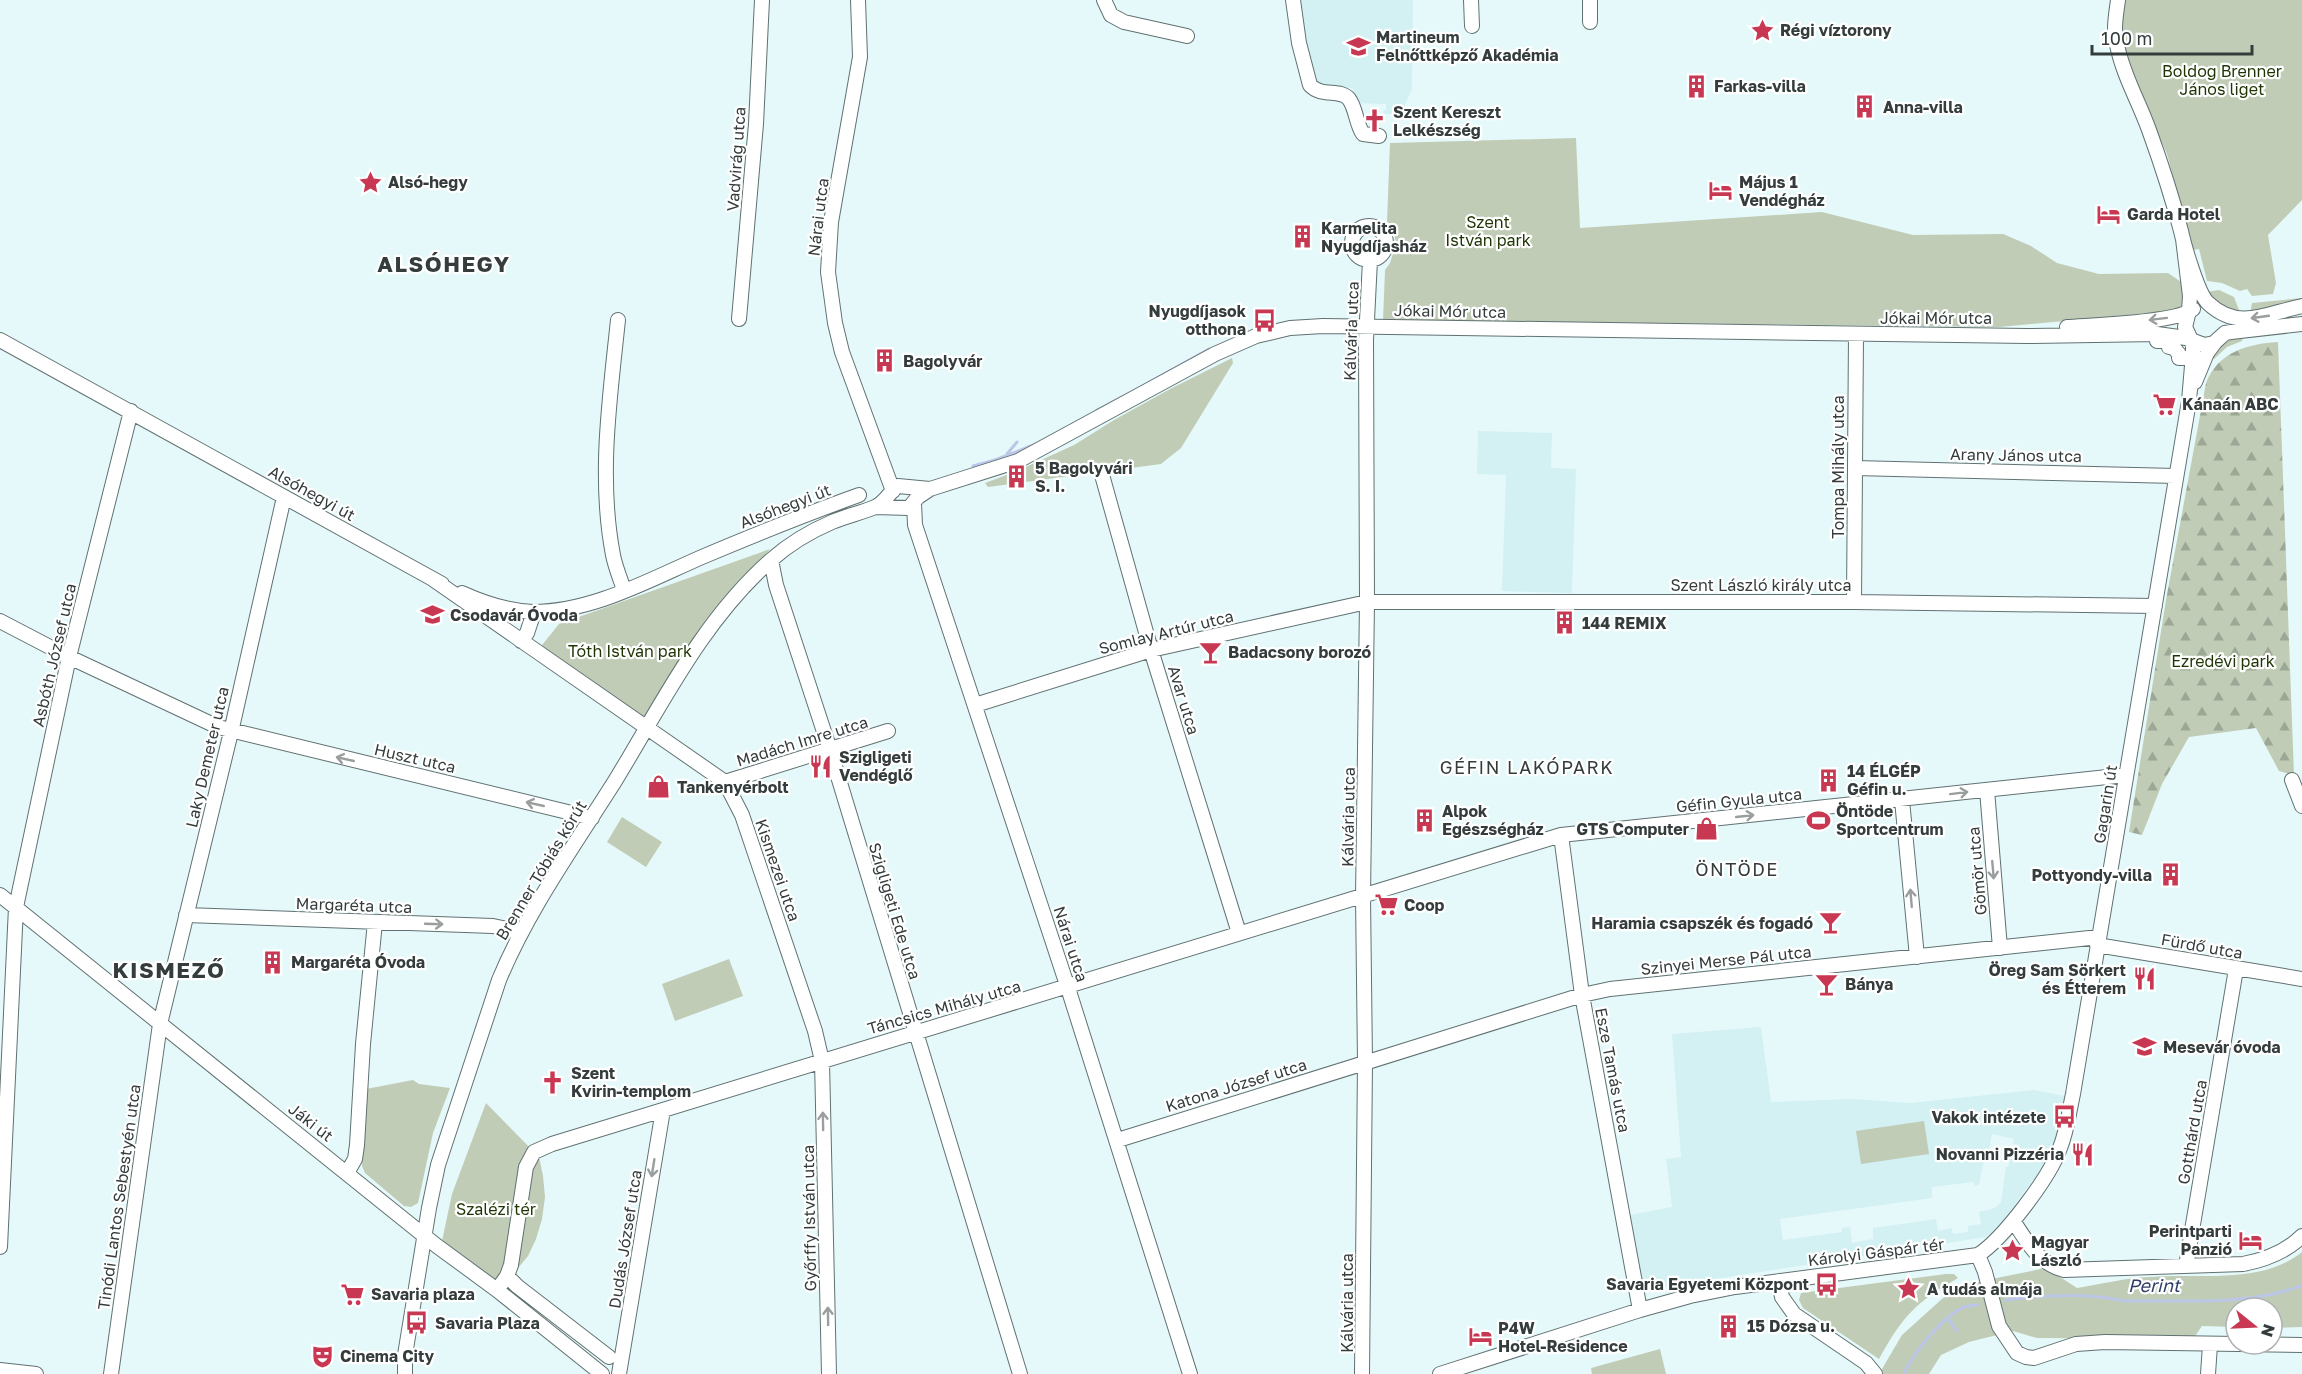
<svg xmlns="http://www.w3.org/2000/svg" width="2302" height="1374" font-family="'Golos Text',sans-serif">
	<defs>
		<pattern id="forest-firs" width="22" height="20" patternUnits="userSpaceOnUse" patternTransform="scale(1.5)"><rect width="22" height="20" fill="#c0ccb6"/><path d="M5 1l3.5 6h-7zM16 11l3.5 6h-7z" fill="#9da795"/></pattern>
	</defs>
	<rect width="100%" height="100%" fill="#e6f9fa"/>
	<path fill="#d3f0f2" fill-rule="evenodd" d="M1296,0H1413L1412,89L1401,114H1383L1384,110H1386V104L1353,103V88L1317,87L1306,60Z
		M1478,431L1552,433L1551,468L1576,469L1572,593L1502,591L1506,475L1477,474Z
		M1761,1027L1771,1102L1852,1099L1911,1103L2034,1090L2065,1096L2057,1142L2047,1161L1997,1229L1986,1237L1651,1289L1643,1286L1630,1215L1672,1207L1666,1159L1681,1157L1672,1034ZM1992,1134L2014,1139L2013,1144L2020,1145L2018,1156H2011L2008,1167H2006L2001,1202L1995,1208L1979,1212L1981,1224L1968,1226V1232L1953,1234L1952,1228L1938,1231L1936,1219L1873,1228V1239L1852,1243L1850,1227L1842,1228V1232L1783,1240L1780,1219L1932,1198V1187L1974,1182L1975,1186L1979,1185L1984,1160H1987Z"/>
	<path fill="#c0ccb6" d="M2124,0H2302V200L2268,235L2276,283L2273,294L2252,296L2247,289L2240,291L2222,283L2207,281L2199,249L2193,250L2196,263L2167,154L2126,63L2122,44L2121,19Z
		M1576,138L1580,228L1822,212L1913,235L2003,234L2031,246L2057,263L2099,274L2168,273L2187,286L2188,306L2170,311L1999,327L1383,320L1385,270L1390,263L1396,244L1393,226L1387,222L1390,143Z
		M2219,290L2234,297L2241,315C2229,311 2214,303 2206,292Z
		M2302,298V300L2250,314L2252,303Z
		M2243,335L2242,341L2227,347L2214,359H2208L2225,339Z
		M1232,358L1233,363L1181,448L1161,464L988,487L985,483L1017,471L1074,445L1114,420L1170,389Z
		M770,549L695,636L647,722L538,650L559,624Z
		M622,817L662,842L646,867L607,842Z
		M729,959L743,996L675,1021L662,984Z
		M413,1080L419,1084L450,1088L433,1133L418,1203L411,1207L404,1206L365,1173L362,1166L366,1089Z
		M486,1103L539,1157L543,1176L545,1197L542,1219L536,1239L528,1256L503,1286L442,1241L452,1194Z
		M1924,1121L1929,1154L1861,1164L1856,1131Z
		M2302,1252V1327L2272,1328V1308H2236V1327L2202,1326L2193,1339L2037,1338L2013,1331L1969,1342L1941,1355L1929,1374H1879L1902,1335L1943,1298L1977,1282L2046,1268L2077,1288C2101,1284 2126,1278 2150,1277C2200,1273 2261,1285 2302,1252Z
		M1946,1274H1954L1958,1278C1916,1302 1902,1317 1879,1359L1803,1308L1799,1300L1801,1293Z
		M1660,1349L1666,1374H1592L1591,1368Z"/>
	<path fill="url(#forest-firs)" d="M2278,342L2294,775L2279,771L2256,728L2189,737L2162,784L2142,835L2129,832L2166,600L2206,383C2218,352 2247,344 2278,342Z"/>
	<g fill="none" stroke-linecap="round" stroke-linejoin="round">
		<path stroke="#bcc7e7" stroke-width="3" d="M1150,382L1209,349
			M1097,410L1126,395
			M1007,454L1017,442
			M973,466L995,460L1036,444
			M2006,1300C2044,1295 2087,1293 2124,1301C2177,1300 2254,1306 2302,1285
			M1948,1319L1957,1331
			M1904,1374C1913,1353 1943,1316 1964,1307C1968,1306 1974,1305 1978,1305"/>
		<defs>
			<path id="minor" d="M858,0L860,57L831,222L828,272L835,323L842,352L893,491
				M1104,0L1111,15L1124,22L1187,36
				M1293,0L1299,43L1310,85C1322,98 1340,88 1349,99C1356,108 1356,124 1363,134L1379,136
				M1471,0L1472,26
				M1590,0V22
				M2118,0C2116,15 2113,30 2117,45C2123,75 2139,102 2149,130C2161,163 2172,197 2181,231C2184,245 2198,294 2208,303C2239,332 2267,313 2302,306
				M1352 243a17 17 0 1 1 34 0a17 17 0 1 1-34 0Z
				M739,319L756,124L762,0
				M618,320C610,397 598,477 613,555C615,566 620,578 624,590
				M2067,327C2092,325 2177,323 2193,309
				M0,340L442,584
				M2157,341L2169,340V347L2174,348L2179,354V358H2187
				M2195,382L2207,353L2216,341
				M1855,468L2176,476
				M1102,475L1151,650L1239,933
				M914,503L915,525L1068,988L1190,1374
				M875,507L909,508L918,497L930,489L1018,461L1215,354L1256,336L1290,328L1323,326L2027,336L2157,334L2186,338L2204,345L2214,343L2225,333L2231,332L2302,324
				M771,560L776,585L830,750L1020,1374
				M434,580L725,782L742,815L815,1031L822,1061L829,1374
				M462,593C484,603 509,611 533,612C592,612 649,580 702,557C754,535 806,514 859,495
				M1854,602L1856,334
				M0,621L69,657L218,727L592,818
				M521,641L527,633L534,612
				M975,705L1151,650L1367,602H1854L2155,606
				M2292,780L2302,806
				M725,782L888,731
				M1987,790L2000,948
				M1902,800L1917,957
				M1561,835L1582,995L1640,1310
				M0,895L437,1246L497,1290L602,1374
				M186,915L493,926L511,930L520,934
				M2097,945L2302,979
				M1118,1140L1582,995L1610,989L2099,937
				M347,1173L355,1159L357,1145L363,1044L375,922
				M2013,1221C2028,1242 2037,1263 2064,1270L2243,1264C2264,1260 2286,1252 2302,1236
				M0,1247L16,907L69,657L131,411
				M1978,1255L1985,1272L1999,1326L2017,1353L2026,1357L2034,1358L2076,1344L2105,1342L2302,1345
				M2186,1266L2236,969
				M507,1276L517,1286L609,1357
				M1779,1281L1782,1297L1794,1314L1866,1363L1875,1374
				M497,1290L507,1276L511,1265L526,1167L534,1152L552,1144L1561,835L2126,775
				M0,1370L36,1374
				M111,1374L160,1024L231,732L284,497
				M405,1374V1355L429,1208L438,1165L499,980C528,910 574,846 615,781C662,704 702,621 771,560C789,544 811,531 832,522C846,516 861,513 875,507C886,502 889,492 898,486L930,489
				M619,1374L663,1110
				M1362,1374L1365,1062L1363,897L1367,602L1366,340L1370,260
				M1440,1374L1640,1310L1690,1296L1735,1287L1978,1255C2003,1239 2050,1177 2060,1148C2067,1131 2069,1112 2073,1094L2189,401L2193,354V344L2185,327L2189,311L2190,296L2183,239
				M2208,1374L2210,1345"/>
		</defs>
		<use href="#minor" stroke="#607172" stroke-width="16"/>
		<use href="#minor" stroke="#fff" stroke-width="14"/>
	</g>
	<defs><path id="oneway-shaft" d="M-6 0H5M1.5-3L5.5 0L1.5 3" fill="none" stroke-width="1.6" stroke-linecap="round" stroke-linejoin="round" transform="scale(1.5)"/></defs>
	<g stroke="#9a9e9e">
		<use href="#oneway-shaft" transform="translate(2260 317) rotate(172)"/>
		<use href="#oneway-shaft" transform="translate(2158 319) rotate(173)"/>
		<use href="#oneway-shaft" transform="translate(345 759) rotate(-167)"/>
		<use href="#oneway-shaft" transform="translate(1959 793) rotate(-7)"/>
		<use href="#oneway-shaft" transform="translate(535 804) rotate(-167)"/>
		<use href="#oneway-shaft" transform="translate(1745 816) rotate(-6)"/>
		<use href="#oneway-shaft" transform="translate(1993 870) rotate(85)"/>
		<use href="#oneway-shaft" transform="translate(1911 898) rotate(-95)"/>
		<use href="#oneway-shaft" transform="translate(434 924) rotate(2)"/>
		<use href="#oneway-shaft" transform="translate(823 1121) rotate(-91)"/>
		<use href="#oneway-shaft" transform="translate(653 1168) rotate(99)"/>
		<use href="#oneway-shaft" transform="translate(828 1316) rotate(-91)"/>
	</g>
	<defs>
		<symbol id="sight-bare" viewBox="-9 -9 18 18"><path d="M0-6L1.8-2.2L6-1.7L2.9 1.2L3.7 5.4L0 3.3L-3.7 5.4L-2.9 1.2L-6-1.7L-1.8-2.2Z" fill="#c83852" stroke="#fff" stroke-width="2.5" paint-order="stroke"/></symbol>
		<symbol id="school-bare" viewBox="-9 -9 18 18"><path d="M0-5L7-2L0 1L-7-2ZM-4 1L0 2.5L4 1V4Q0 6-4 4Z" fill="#c83852" stroke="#fff" stroke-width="2.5" paint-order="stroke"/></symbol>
		<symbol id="building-bare" viewBox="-9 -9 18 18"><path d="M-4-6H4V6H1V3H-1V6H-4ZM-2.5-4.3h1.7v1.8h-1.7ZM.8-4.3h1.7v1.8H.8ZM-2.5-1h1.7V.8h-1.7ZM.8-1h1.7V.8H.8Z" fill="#c83852" stroke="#fff" stroke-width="2.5" paint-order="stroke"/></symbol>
		<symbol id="church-bare" viewBox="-9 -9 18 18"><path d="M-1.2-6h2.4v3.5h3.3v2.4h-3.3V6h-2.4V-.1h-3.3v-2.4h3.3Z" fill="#c83852" stroke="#fff" stroke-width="2.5" paint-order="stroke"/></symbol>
		<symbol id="hotel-bare" viewBox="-9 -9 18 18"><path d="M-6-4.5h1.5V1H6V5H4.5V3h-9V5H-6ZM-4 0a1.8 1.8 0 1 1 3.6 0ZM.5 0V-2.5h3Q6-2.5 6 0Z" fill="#c83852" stroke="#fff" stroke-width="2.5" paint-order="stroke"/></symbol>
		<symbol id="bus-bare" viewBox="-9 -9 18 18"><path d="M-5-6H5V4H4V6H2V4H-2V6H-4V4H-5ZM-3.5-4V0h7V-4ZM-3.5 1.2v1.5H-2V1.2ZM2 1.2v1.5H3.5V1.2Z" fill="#c83852" stroke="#fff" stroke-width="2.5" paint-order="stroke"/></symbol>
		<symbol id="supermarket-bare" viewBox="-9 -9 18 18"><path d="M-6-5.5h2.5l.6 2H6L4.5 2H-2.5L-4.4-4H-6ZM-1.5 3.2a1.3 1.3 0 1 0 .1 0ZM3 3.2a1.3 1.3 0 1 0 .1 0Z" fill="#c83852" stroke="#fff" stroke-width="2.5" paint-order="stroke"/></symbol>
		<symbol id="bar-bare" viewBox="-9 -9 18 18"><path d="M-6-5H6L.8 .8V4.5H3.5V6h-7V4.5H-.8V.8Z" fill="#c83852" stroke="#fff" stroke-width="2.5" paint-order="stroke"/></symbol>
		<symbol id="restaurant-bare" viewBox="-9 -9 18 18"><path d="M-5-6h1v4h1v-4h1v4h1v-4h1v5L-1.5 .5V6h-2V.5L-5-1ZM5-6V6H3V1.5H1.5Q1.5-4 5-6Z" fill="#c83852" stroke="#fff" stroke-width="2.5" paint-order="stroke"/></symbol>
		<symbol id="shop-bare" viewBox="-9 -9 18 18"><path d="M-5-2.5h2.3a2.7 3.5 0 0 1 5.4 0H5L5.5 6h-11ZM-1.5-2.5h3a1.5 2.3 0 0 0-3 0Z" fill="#c83852" stroke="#fff" stroke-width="2.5" paint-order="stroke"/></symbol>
		<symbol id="stadium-bare" viewBox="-9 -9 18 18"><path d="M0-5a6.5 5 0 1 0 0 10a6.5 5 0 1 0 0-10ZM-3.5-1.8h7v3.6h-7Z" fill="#c83852" stroke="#fff" stroke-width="2.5" paint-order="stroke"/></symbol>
		<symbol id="theatre-bare" viewBox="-9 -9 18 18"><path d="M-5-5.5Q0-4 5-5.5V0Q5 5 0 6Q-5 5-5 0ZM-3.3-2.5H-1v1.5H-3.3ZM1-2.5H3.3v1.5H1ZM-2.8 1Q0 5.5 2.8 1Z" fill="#c83852" stroke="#fff" stroke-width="2.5" paint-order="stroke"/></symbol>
	</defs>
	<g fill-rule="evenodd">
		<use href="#sight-bare" x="1746" y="14" width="33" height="33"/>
		<use href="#school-bare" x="1342" y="30" width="33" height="33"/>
		<use href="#building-bare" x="1680" y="70" width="33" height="33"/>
		<use href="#building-bare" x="1848" y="90" width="33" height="33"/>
		<use href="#church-bare" x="1358" y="104" width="33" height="33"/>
		<use href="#sight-bare" x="354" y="166" width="33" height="33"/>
		<use href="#hotel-bare" x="1704" y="174" width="33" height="33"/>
		<use href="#hotel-bare" x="2092" y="198" width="33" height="33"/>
		<use href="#building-bare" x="1286" y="220" width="33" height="33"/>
		<use href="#bus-bare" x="1248" y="304" width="33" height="33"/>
		<use href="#building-bare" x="868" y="344" width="33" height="33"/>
		<use href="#supermarket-bare" x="2148" y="388" width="33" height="33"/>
		<use href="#building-bare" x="1000" y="460" width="33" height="33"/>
		<use href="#school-bare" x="416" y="598" width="33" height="33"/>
		<use href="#building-bare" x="1548" y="606" width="33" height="33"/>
		<use href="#bar-bare" x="1194" y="636" width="33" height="33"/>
		<use href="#restaurant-bare" x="804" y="750" width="33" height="33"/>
		<use href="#building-bare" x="1812" y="764" width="33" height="33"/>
		<use href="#shop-bare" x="642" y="770" width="33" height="33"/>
		<use href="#building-bare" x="1408" y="804" width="33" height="33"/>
		<use href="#stadium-bare" x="1802" y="804" width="33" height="33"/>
		<use href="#shop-bare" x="1690" y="812" width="33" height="33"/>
		<use href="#building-bare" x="2154" y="858" width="33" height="33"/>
		<use href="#supermarket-bare" x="1370" y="888" width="33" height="33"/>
		<use href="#bar-bare" x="1814" y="906" width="33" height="33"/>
		<use href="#building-bare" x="256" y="946" width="33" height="33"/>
		<use href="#restaurant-bare" x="2128" y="962" width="33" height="33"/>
		<use href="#bar-bare" x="1810" y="968" width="33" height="33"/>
		<use href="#school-bare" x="2128" y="1030" width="33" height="33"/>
		<use href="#church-bare" x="536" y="1066" width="33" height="33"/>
		<use href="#bus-bare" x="2048" y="1100" width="33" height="33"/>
		<use href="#restaurant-bare" x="2066" y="1138" width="33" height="33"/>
		<use href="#hotel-bare" x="2234" y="1224" width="33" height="33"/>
		<use href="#sight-bare" x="1996" y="1234" width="33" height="33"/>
		<use href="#bus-bare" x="1810" y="1268" width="33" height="33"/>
		<use href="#sight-bare" x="1892" y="1272" width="33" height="33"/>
		<use href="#supermarket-bare" x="336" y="1278" width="33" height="33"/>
		<use href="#bus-bare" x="400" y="1306" width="33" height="33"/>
		<use href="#building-bare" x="1712" y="1310" width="33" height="33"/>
		<use href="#hotel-bare" x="1464" y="1320" width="33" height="33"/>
		<use href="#theatre-bare" x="306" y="1340" width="33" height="33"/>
	</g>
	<g text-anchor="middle" stroke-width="4.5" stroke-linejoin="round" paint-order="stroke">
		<g font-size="16" font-weight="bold" fill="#343c3c" stroke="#fff" text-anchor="start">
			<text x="1780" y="36">Régi víztorony</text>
			<text x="1376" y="43">Martineum<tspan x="1376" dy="18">Felnőttképző Akadémia</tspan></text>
			<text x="1714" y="92">Farkas-villa</text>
			<text x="1883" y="113">Anna-villa</text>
			<text x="1393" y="118">Szent Kereszt<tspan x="1393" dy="18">Lelkészség</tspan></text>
			<text x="388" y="188">Alsó-hegy</text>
			<text x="1739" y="188">Május 1<tspan x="1739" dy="18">Vendégház</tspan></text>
			<text x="2127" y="220">Garda Hotel</text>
			<text x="1321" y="234">Karmelita<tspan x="1321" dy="18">Nyugdíjasház</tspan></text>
			<text x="1246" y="317" text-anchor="end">Nyugdíjasok<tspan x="1246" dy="18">otthona</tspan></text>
			<text x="903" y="367">Bagolyvár</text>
			<text x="2182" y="410">Kánaán ABC</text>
			<text x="1035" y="474">5 Bagolyvári<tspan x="1035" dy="18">S. I.</tspan></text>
			<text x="450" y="621">Csodavár Óvoda</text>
			<text x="1582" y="629">144 REMIX</text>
			<text x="1228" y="658">Badacsony borozó</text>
			<text x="839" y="763">Szigligeti<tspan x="839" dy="18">Vendéglő</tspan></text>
			<text x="1847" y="777">14 ÉLGÉP<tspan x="1847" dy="18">Géfin u.</tspan></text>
			<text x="677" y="793">Tankenyérbolt</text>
			<text x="1442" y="817">Alpok<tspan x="1442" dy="18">Egészségház</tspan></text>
			<text x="1836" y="817">Öntöde<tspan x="1836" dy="18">Sportcentrum</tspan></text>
			<text x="1689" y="835" text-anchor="end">GTS Computer</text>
			<text x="2152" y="881" text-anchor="end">Pottyondy-villa</text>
			<text x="1404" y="911">Coop</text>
			<text x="1813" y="929" text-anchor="end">Haramia csapszék és fogadó</text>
			<text x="291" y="968">Margaréta Óvoda</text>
			<text x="2126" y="976" text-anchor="end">Öreg Sam Sörkert<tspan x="2126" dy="18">és Étterem</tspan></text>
			<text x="1845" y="990">Bánya</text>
			<text x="2163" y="1053">Mesevár óvoda</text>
			<text x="571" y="1079">Szent<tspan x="571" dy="18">Kvirin-templom</tspan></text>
			<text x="2046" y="1123" text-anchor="end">Vakok intézete</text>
			<text x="2064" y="1160" text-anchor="end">Novanni Pizzéria</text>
			<text x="2232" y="1237" text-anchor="end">Perintparti<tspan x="2232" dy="18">Panzió</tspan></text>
			<text x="2031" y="1248">Magyar<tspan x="2031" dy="18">László</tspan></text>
			<text x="1809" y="1290" text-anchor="end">Savaria Egyetemi Központ</text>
			<text x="1927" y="1295">A tudás almája</text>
			<text x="371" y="1300">Savaria plaza</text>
			<text x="435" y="1329">Savaria Plaza</text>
			<text x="1747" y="1332">15 Dózsa u.</text>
			<text x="1498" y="1334">P4W<tspan x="1498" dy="18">Hotel-Residence</tspan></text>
			<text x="340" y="1362">Cinema City</text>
		</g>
		<g font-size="16" fill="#1e3403" stroke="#fff">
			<text x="2222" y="77">Boldog Brenner<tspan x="2222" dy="18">János liget</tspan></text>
			<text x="1488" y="228">Szent<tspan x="1488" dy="18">István park</tspan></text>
			<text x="630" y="657">Tóth István park</text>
			<text x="2223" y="667">Ezredévi park</text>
			<text x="496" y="1215">Szalézi tér</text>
		</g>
		<g font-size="16" fill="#343c3c" stroke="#fff">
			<text transform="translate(736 159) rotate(-86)" y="6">Vadvirág utca</text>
			<text transform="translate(818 217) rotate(-83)" y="6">Nárai utca</text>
			<text transform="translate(1450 311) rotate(1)" y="6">Jókai Mór utca</text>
			<text x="1936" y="324">Jókai Mór utca</text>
			<text transform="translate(1351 331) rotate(-88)" y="6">Kálvária utca</text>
			<text transform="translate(2016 455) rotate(1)" y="6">Arany János utca</text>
			<text transform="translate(1838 467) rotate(-90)" y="6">Tompa Mihály utca</text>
			<text transform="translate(312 493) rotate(29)" y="6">Alsóhegyi út</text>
			<text transform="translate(785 506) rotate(-21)" y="6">Alsóhegyi út</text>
			<text x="1761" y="591">Szent László király utca</text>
			<text transform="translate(1166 632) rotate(-14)" y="6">Somlay Artúr utca</text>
			<text transform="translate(54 655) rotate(-77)" y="6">Asbóth József utca</text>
			<text transform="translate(1184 700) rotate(73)" y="6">Avar utca</text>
			<text transform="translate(802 741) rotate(-17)" y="6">Madách Imre utca</text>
			<text transform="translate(207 757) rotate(-77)" y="6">Laky Demeter utca</text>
			<text transform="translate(415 758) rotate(13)" y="6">Huszt utca</text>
			<text transform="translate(1739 800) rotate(-6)" y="6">Géfin Gyula utca</text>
			<text transform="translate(2105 804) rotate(-81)" y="6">Gagarin út</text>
			<text transform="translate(1348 817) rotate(-89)" y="6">Kálvária utca</text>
			<text transform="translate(541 870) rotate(-59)" y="6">Brenner Tóbiás körút</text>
			<text transform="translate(778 870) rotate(71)" y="6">Kismezei utca</text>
			<text transform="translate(1977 871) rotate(-95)" y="6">Gömör utca</text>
			<text transform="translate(354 905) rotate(2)" y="6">Margaréta utca</text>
			<text transform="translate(895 911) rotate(73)" y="6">Szigligeti Ede utca</text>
			<text transform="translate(1071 944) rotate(72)" y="6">Nárai utca</text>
			<text transform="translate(2202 946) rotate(10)" y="6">Fürdő utca</text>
			<text transform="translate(1726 960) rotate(-6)" y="6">Szinyei Merse Pál utca</text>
			<text transform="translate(944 1007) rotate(-16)" y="6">Táncsics Mihály utca</text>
			<text transform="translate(1613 1070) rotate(79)" y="6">Esze Tamás utca</text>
			<text transform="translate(1236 1085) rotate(-17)" y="6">Katona József utca</text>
			<text transform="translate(311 1122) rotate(38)" y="6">Jáki út</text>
			<text transform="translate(2192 1132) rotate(-80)" y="6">Gotthárd utca</text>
			<text transform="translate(119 1197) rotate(-82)" y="6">Tinódi Lantos Sebestyén utca</text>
			<text transform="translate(809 1218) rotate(-91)" y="6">Győrffy István utca</text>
			<text transform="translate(625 1239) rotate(-81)" y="6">Dudás József utca</text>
			<text transform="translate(1876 1252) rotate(-7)" y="6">Károlyi Gáspár tér</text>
			<text transform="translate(1347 1303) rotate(-90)" y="6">Kálvária utca</text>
		</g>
		<g font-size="18" letter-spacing="1.5" fill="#343c3c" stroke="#fff">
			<text x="1527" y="774">GÉFIN LAKÓPARK</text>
			<text x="1737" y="876">ÖNTÖDE</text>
		</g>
		<g font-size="18" font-style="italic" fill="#2f3c68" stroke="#fff">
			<text x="2154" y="1292">Perint</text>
		</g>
		<g font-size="22" font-weight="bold" letter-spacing="1.5" fill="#343c3c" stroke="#fff">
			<text x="444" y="272">ALSÓHEGY</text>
			<text x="169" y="978">KISMEZŐ</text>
		</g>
	</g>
	<g transform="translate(2254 1326) rotate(108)"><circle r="28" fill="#ffffff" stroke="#aeb1b1" stroke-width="1.5"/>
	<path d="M0-4.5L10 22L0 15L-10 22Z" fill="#c83852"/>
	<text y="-9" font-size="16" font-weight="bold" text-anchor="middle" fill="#343c3c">N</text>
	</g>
	<path d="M2092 45v9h160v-9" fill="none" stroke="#343c3c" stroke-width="3"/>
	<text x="2101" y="45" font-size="18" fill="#343c3c" stroke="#ffffff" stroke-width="4.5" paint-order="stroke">100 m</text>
</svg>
